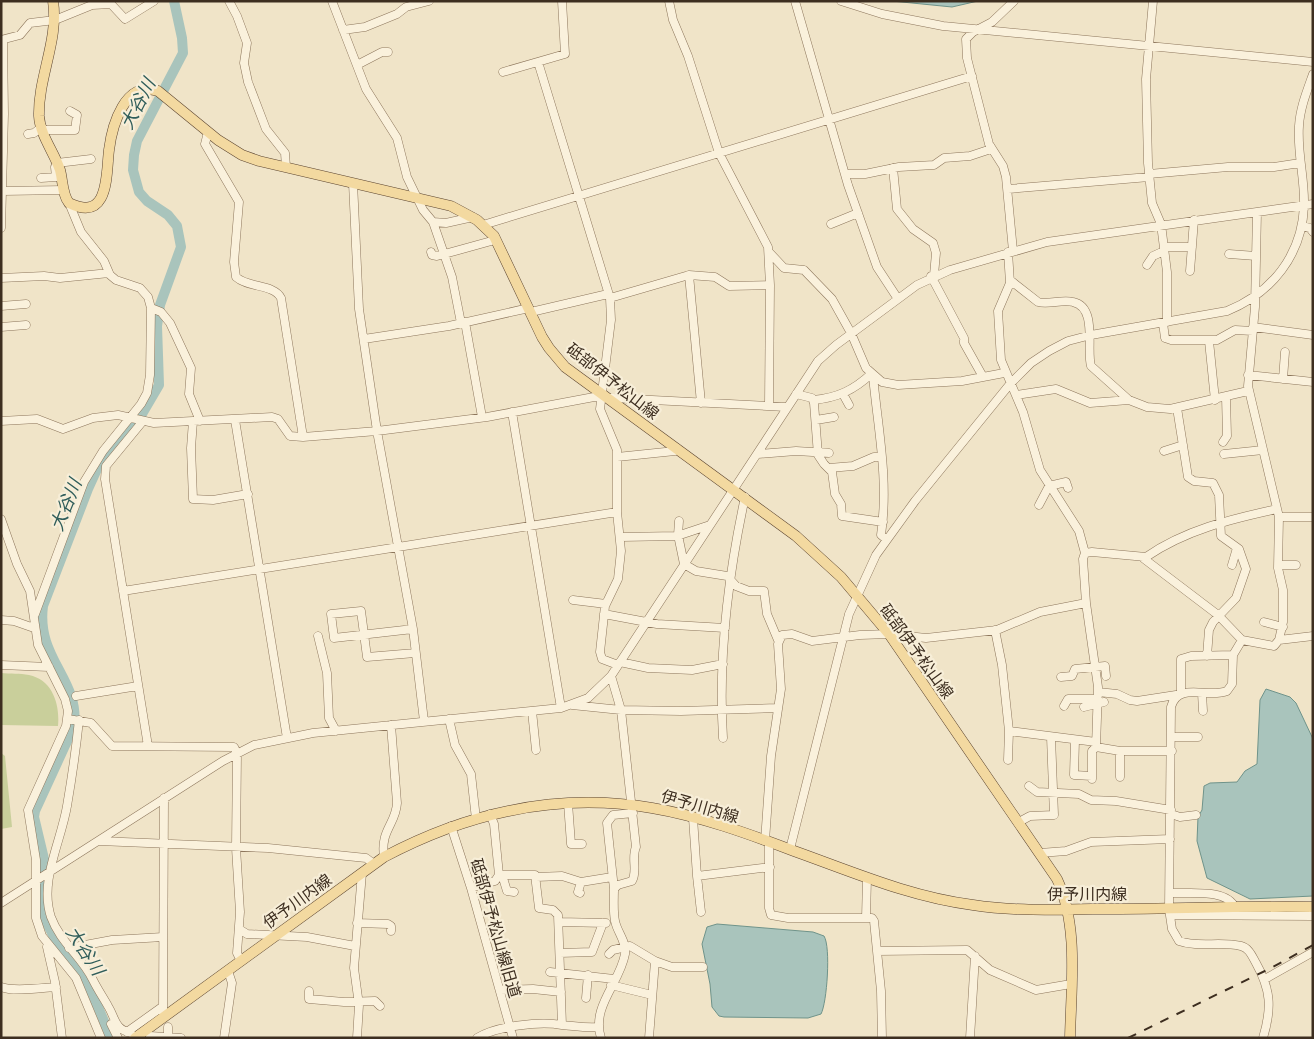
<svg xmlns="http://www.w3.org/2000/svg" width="1314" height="1039" font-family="'IBM Plex Serif','Noto Sans JP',serif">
	<rect width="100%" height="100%" fill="#f0e4c8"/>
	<path fill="#c9cf9b" d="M1,673C10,674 20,673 29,675C53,680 60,705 58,726L1,725Z
		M1,753L5,756L12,827L1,829Z"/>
	<path fill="#a9c4bc" stroke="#6f938a" d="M892,1H978L952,7Z
		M1266,689L1290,697L1296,703L1313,739V896L1250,899L1207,878L1197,841L1198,817L1202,810L1204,786L1210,783L1237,782L1245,771L1257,764L1260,700Z
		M717,924L813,932L824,936C831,947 827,1003 821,1014L808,1018L724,1017L719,1016L712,1007L710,984L702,944L707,927Z"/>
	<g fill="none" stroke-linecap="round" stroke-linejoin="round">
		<path stroke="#a9c4bc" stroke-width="10" d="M111,1038L88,983L81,970L59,947L46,921L43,907L44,859L34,817L35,811L74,726C80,679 36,659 43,606L88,489L98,467L142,414L159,385L157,326L160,305L181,247L177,226L168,215L147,201L139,192L133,170L134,155L137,141L183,53L182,38L174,1"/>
		<defs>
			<path id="minor" d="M229,1L237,16L247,43L244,63L248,82L266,129L285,153L286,167
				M332,1L366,89L397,138L407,177L423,210L433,222L452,277L461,323
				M669,1L673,20L688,56L719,153L768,247L770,285L769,405
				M795,1L848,185L877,267L898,299
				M841,1L882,14L943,26L1313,62
				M1153,1L1146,79L1148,163L1152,203L1161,224L1167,272V322
				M343,30L365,27L397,14L406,7L429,1
				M1,40L20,35L30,23L55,20L92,5L111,4L125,19L154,1
				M538,62L610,298L611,320L600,409L617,450V512L621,551L618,579L605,606L600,652L602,659L618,665
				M357,65L382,52H388
				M503,72L565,54L562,1
				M43,130H75L77,115L70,111
				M208,132L205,144L239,202L234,262L236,277C248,288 274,284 281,298L303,437
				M28,134L34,133L42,127
				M57,163L91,159
				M893,168L897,209L913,229L933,243L936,253L934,275
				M845,174H865L899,167L934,165L944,158L970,156L991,149
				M1149,174L1228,167H1274L1300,163
				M41,178L56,177L55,167L58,166
				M353,183L359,309L377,431L413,629L424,721
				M1008,189L1149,177
				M3,191L64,190
				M1257,212L1255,307L1248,386L1279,517L1278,568L1283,590V622L1279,640L1274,646L1242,640L1233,655L1232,684L1227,691C1208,699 1178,681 1171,707L1169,909L1172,929L1179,941C1198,948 1220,941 1241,946C1249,948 1252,956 1256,963C1271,990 1272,1008 1263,1038
				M433,222L446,223L473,217
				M831,224L858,213
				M483,225L972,76
				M1302,226L1310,228L1313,232
				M1,228L4,114L3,40
				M1164,247H1192
				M1013,251L1006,177L1003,166L989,144L967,58L966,39L973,32L992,22L1014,1
				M431,252L432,255L437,256L495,240
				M769,252L784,268L804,270L832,299L851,333L866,368L882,382L898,385L962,381L1004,373
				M1008,252L1010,283L998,311L1001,360L1023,412L1040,470L1079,531L1085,553L1083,559L1086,603L1098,687L1096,747L1120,751H1172
				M1229,254L1256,256
				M1147,265L1153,256L1164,251
				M1190,271L1194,220
				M689,275L701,403
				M931,276L964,338V343L982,375
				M1,278L44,276L60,278L109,273
				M1010,280L1038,302C1049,305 1062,299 1073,302C1098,307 1086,350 1091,366L1129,400
				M610,298L689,275L715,277L729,286L770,285
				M1,306L26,304
				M151,308L161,312L170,323L191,368L189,394L200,421
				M531,312L608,294
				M465,322L482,417
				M1163,323L1165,338L1171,340H1217L1235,330L1253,331
				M1,327L26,325
				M1253,327L1313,335
				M364,339L449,326L529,308
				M1209,341L1215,400
				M1248,375L1313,382
				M873,376C878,429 889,481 881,535L886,539
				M1283,379L1285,352
				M796,394L812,398L814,403L818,455L824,464L832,472L835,494L841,504L842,516L883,522
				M843,394L849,405
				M1016,395L1056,389L1090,403L1129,400L1147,407L1170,409L1248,391
				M813,400C837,398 854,390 871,374
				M1177,408L1188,477L1194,481L1213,483L1219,495L1221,536L1239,549L1246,569L1236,598L1213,622L1209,630L1207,656
				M512,412L561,708
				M235,420L287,738
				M816,420L834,417
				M1,421L37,419L63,429L93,418L118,415L154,423L272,417L278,419L290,436L303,437L377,431L487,417L594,397L786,407
				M143,421L106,466L105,479L148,746
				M193,421L191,448L193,499L213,500L248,494
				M1223,442L1227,436L1226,397
				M1164,451L1183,445
				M758,454L796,451L829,453
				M1224,454L1263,450
				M617,457L675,451L677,448
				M829,468L853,466L874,457H882
				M1039,505L1049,486L1066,482L1068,488
				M1279,517H1313
				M1,519L17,564L30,591L38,645L65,699L68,711L66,726L28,810L36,860V918L42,936L76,978L101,1038
				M679,521L678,535L684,564L696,571L727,576L736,586L749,591H764L767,614L778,640
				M621,537L677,536L710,525
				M1085,553L1092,552L1146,557C1185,530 1231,519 1277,509
				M1143,558L1218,615L1242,640
				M1232,565L1237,548
				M1278,565H1296
				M123,591L617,512
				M573,600L606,604
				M35,614L84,482L103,451L141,404L147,393L150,375L151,308L148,297L140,288L116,280L110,275L104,261L81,232L69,203
				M604,614L657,624L725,628
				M1,620L14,621L34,628
				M1264,622L1283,627
				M413,629L334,638L331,614L361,611L367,657L415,653
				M995,630L1002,665L1009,731L1096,742
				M318,636L327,673L329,718L336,731
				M1279,640L1313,636
				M620,662L648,668L692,670L723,664
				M1,665L49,667
				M1061,677L1072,676L1075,669L1105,666L1106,676
				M1098,692L1117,694L1130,700L1137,701L1176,695
				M1181,693V659L1191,656L1233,655
				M1202,693L1203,711
				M76,696L138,686
				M572,705L621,710L681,711L777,708
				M1064,706L1068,699H1097
				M1084,707L1104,702
				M532,711L536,750
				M68,719L91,723L112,746L234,747L237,753L236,848L240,912L237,953L241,961
				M449,719L455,745L471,774L476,819
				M79,720C76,749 72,777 67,806C61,842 39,881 51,917C60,942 82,957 93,980C98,990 103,997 108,1006C116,1019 114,1029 131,1033
				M1171,737H1198
				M723,738C718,658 728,576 745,497
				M1075,740L1074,775L1092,776
				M1008,760L1009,731
				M1120,777V751
				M1092,779V751L1096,747
				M1029,786L1037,792L1079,794L1091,800L1116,801L1171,810
				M568,803L571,844H582
				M1171,814L1180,817L1196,815
				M693,818L697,876L770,867
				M1019,822L1030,816L1054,815L1051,737
				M451,826L471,888L513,1038
				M99,841L268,848L366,858L374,864
				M765,841L771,756L781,689L778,644L782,635L792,634L812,641L860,635L889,634L926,638L997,630L1040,612L1086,603
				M769,842V908L771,915L788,918H872L874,921L881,991L882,1038
				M790,849L849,614L876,555L915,501L1010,384L1031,363L1049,351L1068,341L1091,335L1227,311C1272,293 1302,255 1304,206C1305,179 1297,153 1299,126C1300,108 1307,91 1313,74
				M1040,853L1066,851L1091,842L1170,839
				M384,857C380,830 396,824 397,803L391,725
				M499,875H535L539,908L553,910L558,915L562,1025
				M499,875L503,878L507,891L514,892
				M697,876L701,912
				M536,877L562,876L581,882L578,892L580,893
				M581,882L612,877
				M471,888L495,881L499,875L494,824L490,814
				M614,889L607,823L613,815L633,813
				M1170,893C1187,894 1228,888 1235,908
				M1,903L223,761L254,745L313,733L561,708L588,698L611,676L818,361L836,345L917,285L950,270L1047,242L1313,204
				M1170,915L1313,916
				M866,918L867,878
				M559,922L606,923
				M357,923L388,924L391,926V931
				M239,929L247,934L307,937L355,946
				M47,947L55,982L62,1038
				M69,948L112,940L163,937
				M877,951L967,950L990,970L1036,990L1071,984
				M560,953L592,952L603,923
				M609,954L613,950L630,946L655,961L672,967H703
				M550,972L614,979
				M1265,979L1313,952
				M611,985L652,995
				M1,987C13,992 41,988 56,987
				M500,990L533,989L561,992
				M309,991V999L344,1002L375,1001L380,1006
				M586,998L588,975
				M163,1011L164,798
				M111,1024L118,1038
				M127,1032L162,1007
				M150,1036L181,1038
				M168,1037V1027
				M224,1038L232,983L228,971
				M357,1038L359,1005L354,968L362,873
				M477,1038C496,1026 540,1021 562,1025C575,1026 585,1028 598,1027
				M601,1038C591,1006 620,983 625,954C627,942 617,932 615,921C613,911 614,899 614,889L618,885L632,881C638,871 631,858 636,847L621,710L611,676
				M649,1038L655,961
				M970,1038L975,956"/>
			<path id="major" d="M53,1C59,40 38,77 39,116C40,135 54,152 60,170C63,181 62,194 69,203C110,223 106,173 109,150C112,126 125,79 158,91L218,140L242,155L259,161L451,206L477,220L494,236L542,337L549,348L565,367L796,536L841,577L889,634L1057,879C1079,926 1071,987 1070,1038
				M135,1038L384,857C467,813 558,792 652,808C700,816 749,834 794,851C853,872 910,897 973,905C1012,911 1053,910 1092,909C1166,909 1239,906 1313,907"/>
		</defs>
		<use href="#minor" stroke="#8d765c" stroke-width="9"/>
		<use href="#major" stroke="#5b4430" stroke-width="11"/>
		<use href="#minor" stroke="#faf1dc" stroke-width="8"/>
		<use href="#major" stroke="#f3d9a0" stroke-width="10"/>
		<path stroke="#3d2e20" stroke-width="2" stroke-dasharray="9 9" stroke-linecap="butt" d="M1128,1038L1271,968L1313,945"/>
	</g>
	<g text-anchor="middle" stroke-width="4.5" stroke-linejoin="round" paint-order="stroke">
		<g font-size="16" fill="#3d2e20" stroke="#f7eed8">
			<text transform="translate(613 381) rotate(38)" y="6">砥部伊予松山線</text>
			<text transform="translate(917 651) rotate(54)" y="6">砥部伊予松山線</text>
			<text transform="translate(700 806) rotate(16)" y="6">伊予川内線</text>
			<text x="1087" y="900">伊予川内線</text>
			<text transform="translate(297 901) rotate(-36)" y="6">伊予川内線</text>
			<text transform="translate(496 928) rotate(74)" y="6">砥部伊予松山線旧道</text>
		</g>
		<g font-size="18" font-style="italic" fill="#2f5d5a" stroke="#f7eed8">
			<text transform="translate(138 104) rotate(-63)" y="6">大谷川</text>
			<text transform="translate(66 505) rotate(-68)" y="6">大谷川</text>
			<text transform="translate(85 951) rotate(57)" y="6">大谷川</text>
		</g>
	</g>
	<rect width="1314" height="1039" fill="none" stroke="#3d2e20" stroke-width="5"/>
</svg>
